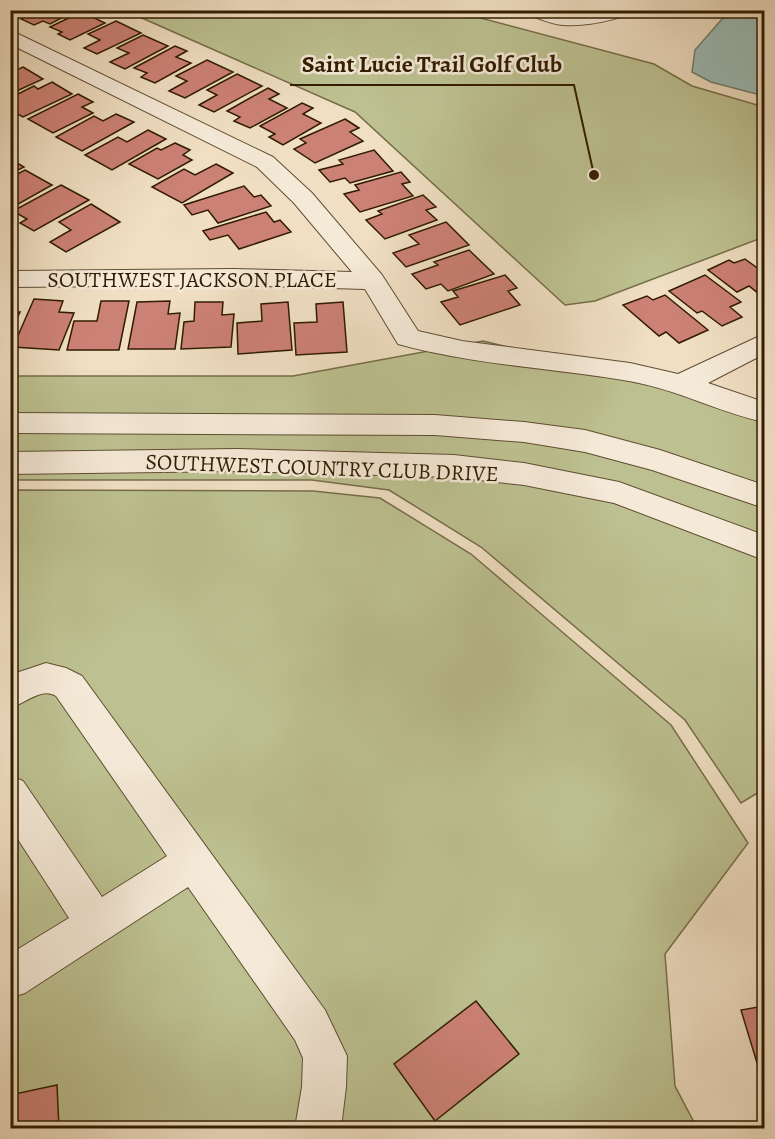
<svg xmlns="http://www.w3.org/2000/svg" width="775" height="1139" font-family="Alegreya,serif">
	<rect width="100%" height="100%" fill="#f0dfc3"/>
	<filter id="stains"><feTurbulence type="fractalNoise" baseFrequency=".00333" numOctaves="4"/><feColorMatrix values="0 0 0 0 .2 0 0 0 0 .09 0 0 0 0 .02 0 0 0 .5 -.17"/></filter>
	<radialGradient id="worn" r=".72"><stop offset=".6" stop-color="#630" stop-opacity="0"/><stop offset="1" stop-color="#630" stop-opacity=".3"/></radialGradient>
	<path fill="#bdc191" stroke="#766e48" stroke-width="1.5" d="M126,11H454L654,64L692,86L764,107V237L595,301L565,305L355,112Z
		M483,341L764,409V789L741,803L685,720L481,547L389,490L312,480H11V376H293Z
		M11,490L313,491L380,498L471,554L671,725L748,843L665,954L675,1086L697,1128H11Z"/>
	<path fill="#9bbcb8" stroke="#707c6e" stroke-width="1.5" d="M729,11H764V96L711,82L692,72L695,50Z"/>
	<path fill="#cc8175" stroke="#301c00" stroke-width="1.5" d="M36,10H77L50,24L43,21L34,25L21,19Z
		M85,10L99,11L90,16L105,23L70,40L58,34L62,32L50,27Z
		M116,21L141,33L97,54L84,48L100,40L88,34Z
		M143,35L168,46L125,69L110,62L129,53L117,48Z
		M175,46L187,51L176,57L191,63L155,83L141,77L147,73L134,68Z
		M207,60L233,72L185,98L169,91L187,81L176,76Z
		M23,67L43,79L10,94V73Z
		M237,74L262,86L214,112L199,105L217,95L207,90Z
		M52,82L72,94L23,117L10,110V98L34,86L38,89Z
		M268,88L279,94L269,99L287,108L250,128L234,121L240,117L227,111Z
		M78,94L93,102L82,107L93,113L53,133L28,119Z
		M302,103L313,108L303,114L321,123L283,145L269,137L275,134L260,126Z
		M116,114L134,122L82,151L56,137L94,116L103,121Z
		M345,119L359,128L350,132L363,141L315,163L294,149L306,143L300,139Z
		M148,130L166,139L112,170L85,155L118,137L127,142Z
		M175,143L190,150L183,155L192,160L158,179L129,164L157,148L161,150Z
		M374,150L393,171L350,183L345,178L330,182L319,170L343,164L339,160Z
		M10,159L24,167L10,174Z
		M216,164L233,173L182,203L152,187L184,169L195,175Z
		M25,170L52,185L13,207L10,206V178Z
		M401,172L410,182L402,184L413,196L360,212L344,194L359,190L355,185Z
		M61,185L89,200L34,231L20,223L27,219L13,211Z
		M244,186L254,197L261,195L271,206L218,223L208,210L192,215L184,205Z
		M423,195L436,207L426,210L437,220L385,239L366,220L382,214L378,211Z
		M91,204L120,222L66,252L50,242L71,230L59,222Z
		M266,212L274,222L280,220L291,232L239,249L228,235L210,240L203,231Z
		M446,222L469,245L406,267L393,253L419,244L409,235Z
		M469,250L494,274L448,291L441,284L426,289L412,274L438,265L434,262Z
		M745,259L764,273V298L749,286L737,292L708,270L729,260L734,263Z
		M505,275L517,288L508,291L520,305L460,325L441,302L458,297L453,291Z
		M705,275L741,302L730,307L742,317L722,326L702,311L697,313L669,291Z
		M665,295L708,330L679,343L666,332L659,336L623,305L647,296L653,300Z
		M34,299L63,301L59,312L74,313L59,350L13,347Z
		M101,301H129L119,350H67L74,321H97Z
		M170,301L168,314L180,313L175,349H128L137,302Z
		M195,302H223L222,315L234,314L231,347L181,349L184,322L194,321Z
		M288,302L292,350L238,354L237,323L262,321L261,304Z
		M343,302L347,352L296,355L294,323L317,322L316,304Z
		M10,312H20L10,333Z
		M476,1001L519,1054L435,1121L394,1064Z
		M764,1006V1086L741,1010Z
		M57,1085L59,1128H10V1095Z"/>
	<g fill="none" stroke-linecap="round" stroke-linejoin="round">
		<defs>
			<path id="minor" d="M524,10H557L564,13L636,10L633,14C611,20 586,27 563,25C551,24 538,18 527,14Z
				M10,30L273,157L312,193L382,275L418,331L462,341L630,363L678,374L764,334V354L708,383L764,402V422C718,412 676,389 629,381C552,368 474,365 398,344L365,289L233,285L10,287V271L233,269L352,272L294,203L257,167L10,44Z
				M10,413L435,415L524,422L585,430L660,450L764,485V508L652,470L585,452L524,442L435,435L10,433Z
				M237,449L454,455L524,463L619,482L764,535V560L614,503L524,485L454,477L237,471L10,474V452Z
				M46,663L66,668L82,676L325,1010L347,1056L346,1087L341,1128H295L302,1087L303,1058L295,1040L188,887L25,993L10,998V954L69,918L10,827V776L23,781L102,897L167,856L56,696C42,687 26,703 10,708V675Z"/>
		</defs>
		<use href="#minor" stroke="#604d31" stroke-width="2"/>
		<use href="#minor" fill="#f5ead8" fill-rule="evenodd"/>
	</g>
	<g text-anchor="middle" stroke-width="5" stroke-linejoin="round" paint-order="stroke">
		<g font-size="22" fill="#301c00" stroke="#f5ead8">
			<text x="192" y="287">SOUTHWEST JACKSON PLACE</text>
			<text transform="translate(322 467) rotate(2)" y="8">SOUTHWEST COUNTRY CLUB DRIVE</text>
		</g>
	</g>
	<path fill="none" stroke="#301c00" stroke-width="2" d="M594 175L574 85H290"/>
	<circle fill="#301c00" stroke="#f5ead8" stroke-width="2" cx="594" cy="175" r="6"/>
	<g font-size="24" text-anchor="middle" font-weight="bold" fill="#301c00" stroke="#f5ead8" stroke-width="5" stroke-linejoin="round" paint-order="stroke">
		<text x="432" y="72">Saint Lucie Trail Golf Club</text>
	</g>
	<rect width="775" height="1139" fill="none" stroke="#f0dfc3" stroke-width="36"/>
	<rect x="12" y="12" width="751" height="1115" fill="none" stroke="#301c00" stroke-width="3"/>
	<rect x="18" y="18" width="739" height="1103" fill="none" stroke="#301c00" stroke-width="1.5"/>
	<rect width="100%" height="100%" filter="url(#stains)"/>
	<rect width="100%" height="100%" fill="url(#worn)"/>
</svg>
